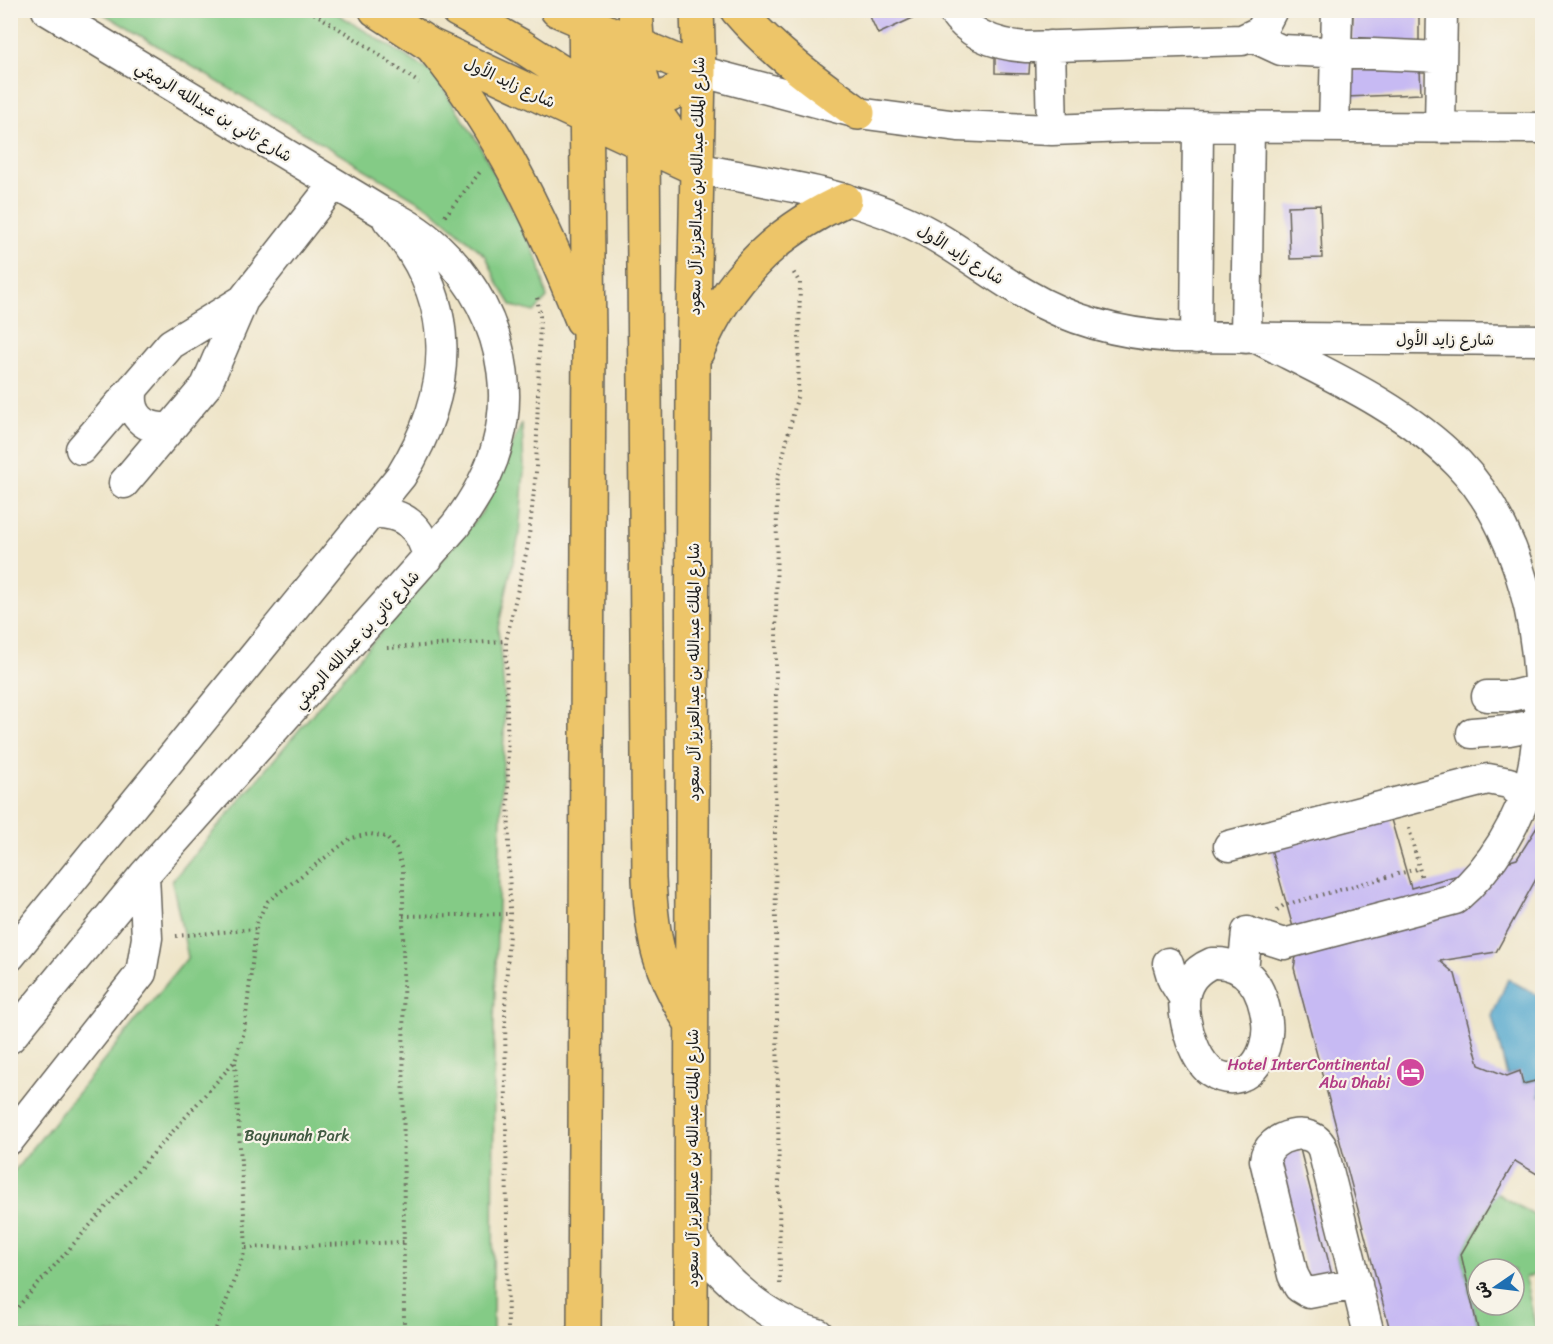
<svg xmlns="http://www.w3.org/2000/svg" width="1553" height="1344" font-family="Sriracha,'Playpen Sans Arabic',sans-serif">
	<rect width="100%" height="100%" fill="#f7f3e8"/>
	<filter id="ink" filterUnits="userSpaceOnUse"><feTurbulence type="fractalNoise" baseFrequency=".0167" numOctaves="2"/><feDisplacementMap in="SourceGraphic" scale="12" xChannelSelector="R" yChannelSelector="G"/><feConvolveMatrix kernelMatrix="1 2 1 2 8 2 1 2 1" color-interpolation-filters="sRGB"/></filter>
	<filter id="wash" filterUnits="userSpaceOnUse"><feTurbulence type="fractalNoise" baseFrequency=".008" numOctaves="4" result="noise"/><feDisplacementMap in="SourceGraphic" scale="24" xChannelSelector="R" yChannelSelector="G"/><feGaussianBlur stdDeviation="1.35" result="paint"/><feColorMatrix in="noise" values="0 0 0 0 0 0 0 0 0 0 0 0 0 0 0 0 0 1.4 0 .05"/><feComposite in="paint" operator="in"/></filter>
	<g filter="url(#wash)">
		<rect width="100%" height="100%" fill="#eee4c7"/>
		<path fill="#84cb86" stroke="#507451" stroke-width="1.5" fill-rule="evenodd" d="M99,11H333L433,73L478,142L528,239L539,263L547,298L534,312L512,306L497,282L486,256L430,208Z
			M522,423L524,470L519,536L498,628L505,701L494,1023L493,1333L11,1334V1175L188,957L172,881L482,512Z
			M1496,1193L1542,1220V1271L1525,1278L1537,1333H1479L1461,1254ZM1478,1269H1514V1305H1478Z"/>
		<path fill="#50a6cd" stroke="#366174" stroke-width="1.5" d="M1508,979L1542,998V1030L1538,1047L1542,1064V1095L1538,1097L1539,1080L1523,1084L1519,1071L1507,1076L1492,1016Z"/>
		<g id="blocks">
			<path fill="#c7baf3" d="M867,10H912L915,17L878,34Z
				M1353,10H1419V47L1352,46Z
				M995,57L1030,58L1029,74L995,73Z
				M1420,69L1421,94L1346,97V70Z
				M1320,205L1322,258L1290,259L1288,206Z
				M1390,816L1411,888L1517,859L1542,819V868L1496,952L1440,961L1455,974L1479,1065L1507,1076L1520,1071L1523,1084L1539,1080L1538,1097L1542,1095V1177L1515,1161L1461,1254L1479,1334H1391L1294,968L1298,945L1271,849Z
				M1300,1149L1333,1279L1310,1284L1278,1155Z"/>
		</g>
	</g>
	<g filter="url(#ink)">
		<use href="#blocks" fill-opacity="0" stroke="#666258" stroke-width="1.5"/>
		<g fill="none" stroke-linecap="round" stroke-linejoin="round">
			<defs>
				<path id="minor" d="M952,10C969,35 997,45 1026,47L1242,40L1261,31L1272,10
					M1253,37L1281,50L1441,57
					M1050,46L1052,130
					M699,71L858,113L958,126L1052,130L1150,126L1542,128
					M1334,127L1337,10
					M1440,128L1442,10
					M695,168C764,182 838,191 903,220C950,240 984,271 1027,295C1073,322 1121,334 1174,337L1542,340
					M1196,338L1198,127
					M1246,338L1249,127
					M133,388C127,414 145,432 171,427
					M81,449L171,344L243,300
					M124,483L206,386L243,300L334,184
					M370,513C403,511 422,527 428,558
					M1487,696H1511L1540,689
					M1472,733L1509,730L1540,724
					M1229,846L1488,779L1509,783L1525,797
					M10,956L401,476C455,389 459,300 388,220
					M1168,963L1173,980L1183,996
					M1212,963C1248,961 1263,989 1267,1022C1271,1054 1245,1095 1210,1071C1201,1064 1195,1051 1191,1040C1181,1010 1177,978 1212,963Z
					M1243,971L1247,932L1284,944L1455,899C1493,866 1520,821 1532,773C1553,675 1529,536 1458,463C1403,407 1327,374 1259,339
					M10,1038L144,875L455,526C475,500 490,474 498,442C523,349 468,246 380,211L47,10
					M10,1139L141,973L147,938L144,875
					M692,1238C723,1280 766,1320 818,1334
					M1357,1284L1309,1293L1299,1287L1293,1275L1265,1160C1267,1135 1314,1123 1323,1150L1369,1334"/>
				<path id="major" d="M376,10L430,45L695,168
					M457,10C479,22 500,34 521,46C555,67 595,100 636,102C661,103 682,90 699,71
					M557,10L699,71
					M635,10L639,67L648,102L694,167
					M737,10C772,51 815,82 858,113
					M585,23L625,81L634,102L643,145L649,879C652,940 659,971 691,1023
					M433,48C498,126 545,227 582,320
					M697,352C726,282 775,231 845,200
					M584,1334L589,338L585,10
					M691,1334L693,362L699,71L697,10"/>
			</defs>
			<use href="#minor" stroke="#666258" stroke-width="33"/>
			<use href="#major" stroke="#666258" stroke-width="36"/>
			<path stroke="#666258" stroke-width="4" stroke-dasharray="1.5 4.5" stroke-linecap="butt" d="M309,10L365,45L419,83
				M445,216L480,172
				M387,648L506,641
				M1409,828L1422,879
				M1277,910L1284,905L1420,868
				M403,916L510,914
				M176,936L256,929
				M246,1248L404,1242
				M780,1284L775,837L777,481L798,394L800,283L792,270
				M10,1316L235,1061L244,1032L257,921L268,901L351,838L370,834L386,837L396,849L403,869L404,1334
				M214,1334L246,1248L235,1062
				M508,1334L505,1007L510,914L506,641L528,545L536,472L540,316L537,297"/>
			<use href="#minor" stroke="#fff" stroke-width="30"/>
			<use href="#major" stroke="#edc569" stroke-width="33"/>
		</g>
	</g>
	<defs>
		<symbol id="hotel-disc" viewBox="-11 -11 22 22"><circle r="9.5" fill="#d1479c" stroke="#f7f3e8"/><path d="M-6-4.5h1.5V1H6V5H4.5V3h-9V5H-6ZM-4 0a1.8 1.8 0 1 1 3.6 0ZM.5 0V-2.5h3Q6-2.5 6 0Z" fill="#fff"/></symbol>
	</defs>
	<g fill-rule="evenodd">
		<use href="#hotel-disc" x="1394" y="1056" width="33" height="33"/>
	</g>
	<g text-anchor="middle" stroke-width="4.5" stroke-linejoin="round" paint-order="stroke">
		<g font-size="16" fill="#1c1c1c" stroke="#f7f3e8">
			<text transform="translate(510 82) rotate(25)" y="6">شارع زايد الأول</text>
			<text transform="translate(214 111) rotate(31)" y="6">شارع ثاني بن عبدالله الرميثي</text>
			<text transform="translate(696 186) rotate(-89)" y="6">شارع الملك عبدالله بن عبدالعزيز آل سعود</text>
			<text transform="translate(961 254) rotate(32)" y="6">شارع زايد الأول</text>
			<text x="1445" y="345">شارع زايد الأول</text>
			<text transform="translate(356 639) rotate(-48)" y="6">شارع ثاني بن عبدالله الرميثي</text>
			<text transform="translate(693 672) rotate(-90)" y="6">شارع الملك عبدالله بن عبدالعزيز آل سعود</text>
			<text transform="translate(692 1158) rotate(-90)" y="6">شارع الملك عبدالله بن عبدالعزيز آل سعود</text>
		</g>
		<g font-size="16" fill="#b23c85" stroke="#f7f3e8" text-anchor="end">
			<text x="1390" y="1070">Hotel InterContinental<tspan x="1390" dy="18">Abu Dhabi</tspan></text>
		</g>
		<g font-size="16" fill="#405941" stroke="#f7f3e8">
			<text x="297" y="1141">Baynunah Park</text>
		</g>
	</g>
	<rect width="1553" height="1344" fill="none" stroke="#f7f3e8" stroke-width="36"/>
	<g transform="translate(1496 1287) rotate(256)"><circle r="28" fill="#f7f3e8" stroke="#9f9d96" stroke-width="1.5"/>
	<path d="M0-4.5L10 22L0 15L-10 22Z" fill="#1f6fb2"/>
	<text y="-9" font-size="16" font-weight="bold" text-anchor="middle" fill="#1c1c1c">ش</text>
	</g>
</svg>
